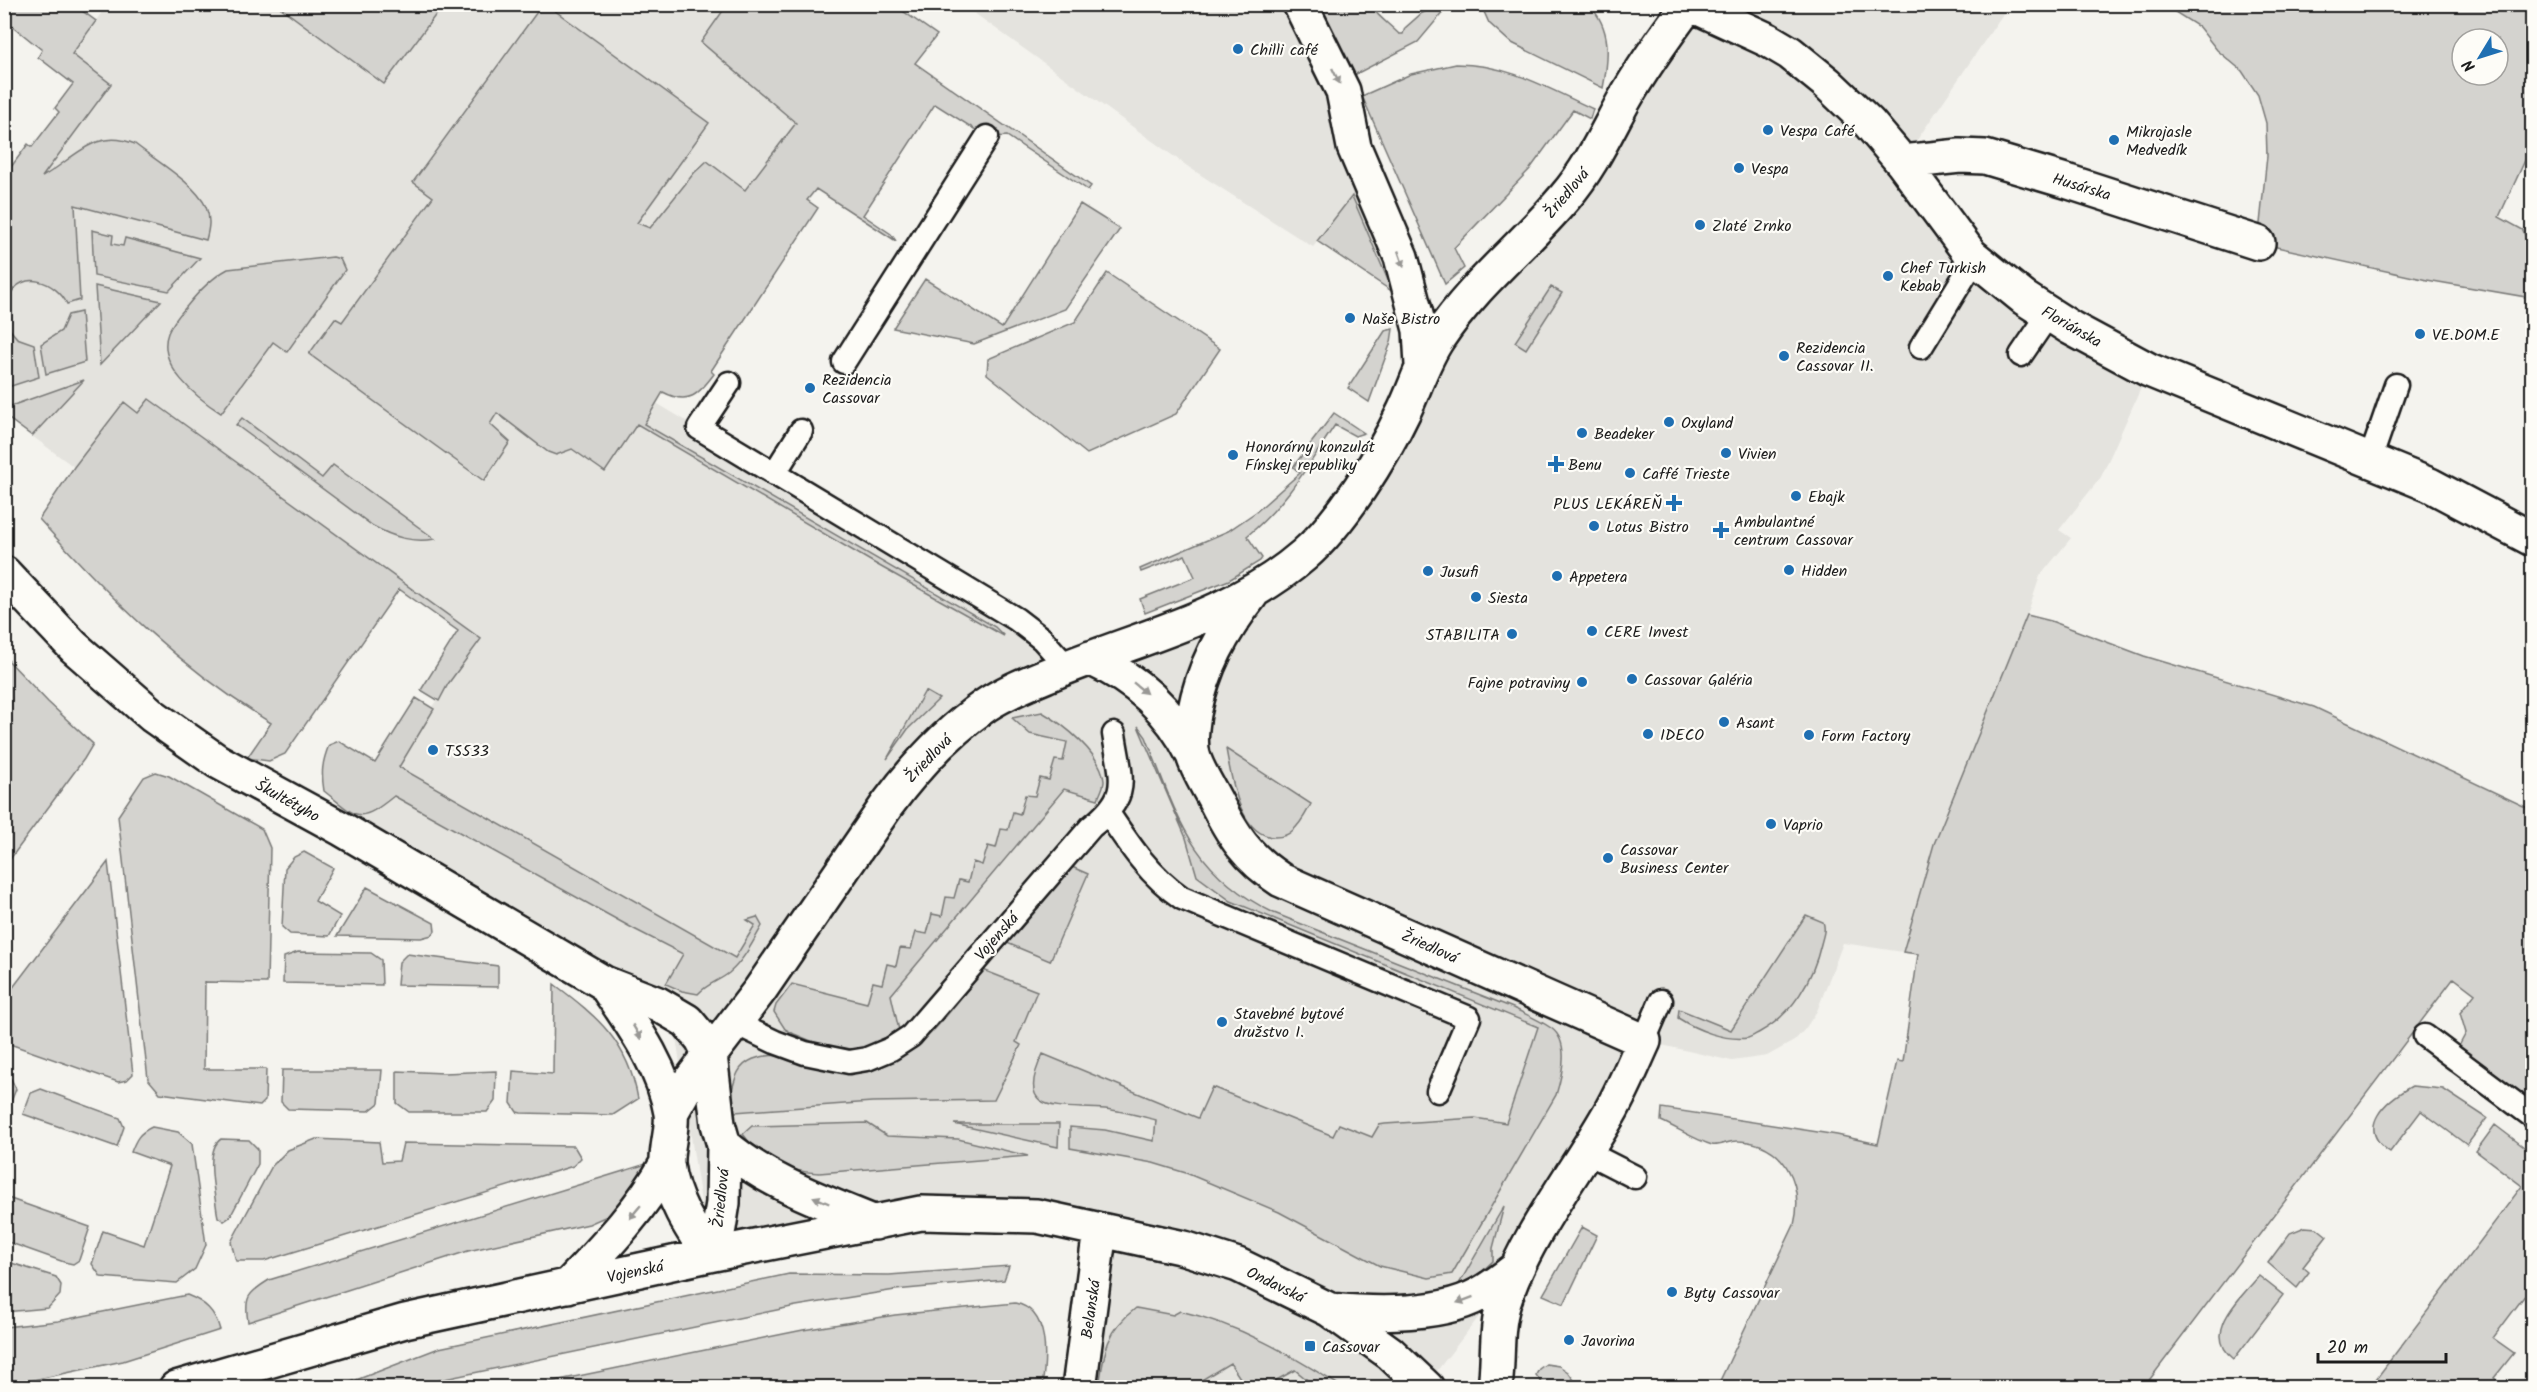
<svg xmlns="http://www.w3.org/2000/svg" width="2537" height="1392" font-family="Kalam,sans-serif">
	<rect width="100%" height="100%" fill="#f4f3ee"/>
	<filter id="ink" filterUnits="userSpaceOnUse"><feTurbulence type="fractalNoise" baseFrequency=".0167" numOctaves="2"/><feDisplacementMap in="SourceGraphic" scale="12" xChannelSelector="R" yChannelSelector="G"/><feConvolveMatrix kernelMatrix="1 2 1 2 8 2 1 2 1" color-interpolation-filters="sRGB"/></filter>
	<g filter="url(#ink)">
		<path fill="#e4e3de" d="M107,5H894L937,35L653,401L1016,619L1067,667L1278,576L1493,270L1689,5H2009L1902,162L1948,226L2149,370L2101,477L2059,530L2071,538L2040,576L2027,615L1934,844L1903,952L1843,943L1817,1011L1805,1029L1794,1041L1767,1056L1732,1061L1644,1041L1515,1270L1426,1385L1427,1387H1080L1100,1230L921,1226L709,1255L672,1011L342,829L481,640L422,596L74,467L5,416L4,227L111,84L72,54Z
			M963,5H1298L1420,330L1393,292L1318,241L1313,247L1190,168Z"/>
		<path fill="#d4d3cf" stroke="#787876" stroke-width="1.5" fill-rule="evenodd" d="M5,4L74,5L96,21L72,54L111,84L42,177C74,159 95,127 135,144C155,160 196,184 206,207C211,219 209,229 206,240L75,205L80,300L67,304C57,282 22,268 9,297C6,306 6,316 6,325L17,338L34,344L39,377L5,388V175L28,144L32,147L59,112L55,108L73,84L38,57L42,50L5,20Z
			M277,5H443L384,84Z
			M542,5H547L709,123L637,223L650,228L694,173L707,161L745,190L796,123L701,42L727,5H894L937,35L915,63L1091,186L1088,190L1007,136L996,137L993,141L935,104L863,215L891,234L896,241L816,189L807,200L818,208L711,371L714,374C699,394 689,406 663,392L644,424L995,627L1004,636L874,563L637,424L605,472L572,449L556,455L548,452L497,413L490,424L510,442L484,481L309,354L335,318L342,322L433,197L413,182Z
			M1320,5H1375L1373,9C1378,16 1391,26 1399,34H1403L1405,28L1422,13L1425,12L1426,5H1449L1418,42L1354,75Z
			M1481,5H1589C1612,28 1609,58 1603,88L1510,42L1489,23Z
			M2164,5H2532V145L2499,217L2523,230L2532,255V298L2427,280L2258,243L2267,156L2266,123L2258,95L2242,71L2217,50L2199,27ZM2462,39H2498V75H2462Z
			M1456,64C1508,64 1547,88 1593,109L1590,119L1573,110L1530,169L1454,248L1464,268L1445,284L1362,96L1411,74Z
			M1352,196L1393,292L1317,241Z
			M1080,204L1120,229L1065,309L974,344L893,328L925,279L1002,328Z
			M92,230L113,235L112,244L123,246L125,238L200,258L169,291L94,276Z
			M333,257L340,259L345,270L287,352L273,342L221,413C197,398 156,365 168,333C172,323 180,314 187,306C199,291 211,278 228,269Z
			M1107,273L1220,349L1176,414L1087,454L987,374L988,359L1075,322Z
			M95,286L161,301L100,365Z
			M1551,287L1562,293L1526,349L1515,342Z
			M81,312L85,362L46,374L41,344L61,331L68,315Z
			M1393,329L1391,342L1369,402L1348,388L1385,331Z
			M84,380L32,436L5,416V408Z
			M149,399L481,639L448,684L439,701L421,690L458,631L399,589L285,754L269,761L247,758L271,723C177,665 112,600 39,519L74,467L124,402L138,413Z
			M1334,413L1364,433L1355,436L1335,425C1307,467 1287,503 1247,536L1262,558L1260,561L1229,580L1145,613L1140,599L1195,577L1185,555L1141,572L1140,569L1228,531L1256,512L1300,473L1293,467Z
			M242,418L322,478L333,465L435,539C412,543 393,537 373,526L236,425Z
			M2027,615L2051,621L2144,656L2314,707L2532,810V1106L2458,1048L2466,1033L2460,1013L2475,994L2454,978L2144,1387H1717L1794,1225C1804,1184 1785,1143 1739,1141C1730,1140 1719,1147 1712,1145C1695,1140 1677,1128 1661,1121L1662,1108L1837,1135L1878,1144L1897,1061L1903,1062L1918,954L1903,952L1934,844Z
			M5,657L48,702L93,744L84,759L5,866Z
			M925,691L939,699L908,729L887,759Z
			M416,698L434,709L399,767L735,958L755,925L747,920L757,917L762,926C753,942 744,960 729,973C719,981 707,984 698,994L682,991L666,984L683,954L634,929L394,796C358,825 358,818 324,791C321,773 322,762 329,745L339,741L375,763Z
			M1042,712C1063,724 1102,754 1104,781C1104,787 1100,793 1098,799L1064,789L891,995L899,1030L862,1051H849L826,1047L794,1034L785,1029L774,1012L776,1005L792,984L867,1003L873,982L882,984L887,964L896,966L900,948L911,949L916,932L927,934L932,914L942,916L946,897L954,898L959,880L968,882L973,862L982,865L988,846L996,848L1001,829L1008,830L1013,812L1020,814L1025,795L1035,796L1040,778L1049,780L1055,760L1063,761L1067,742L1030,734L1012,718Z
			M1138,726L1146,737C1177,816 1191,873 1274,913L1513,1008C1525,1014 1540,1020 1551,1028C1571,1042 1562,1076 1556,1095L1452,1274L1429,1278L1380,1266L1279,1212L1186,1173L1153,1163L1070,1148V1127L1105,1130L1154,1141L1156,1120C1140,1116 1122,1111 1105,1109C1062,1105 1012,1117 1043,1054L1198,1118L1212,1087L1333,1136L1339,1124L1372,1137L1379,1125L1385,1124L1475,1118L1506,1123L1538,1027L1231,901L1197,876L1186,838Z
			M1226,749L1311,804C1306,813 1301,824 1292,831C1288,835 1282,837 1275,837C1239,837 1231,775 1226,749Z
			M156,772L169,776L262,829L270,848L267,983L205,982L204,1069H266L265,1101L260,1106L160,1093L148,1079L118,816L144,777Z
			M304,852L333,868L315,901L340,916L329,936L290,934L282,927L285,868L294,857Z
			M108,862L133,1074L127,1080L118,1082L4,1042L5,998Z
			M1072,867L1088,874L1050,961L1007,943Z
			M367,887L434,923L435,931L432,935L421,938L337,936Z
			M1806,915L1823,922C1826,929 1823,936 1821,944C1813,979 1793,1014 1760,1032C1756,1034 1752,1037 1748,1038C1724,1041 1697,1030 1678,1018L1679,1009L1731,1030Z
			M298,952L371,953L381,960L382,985L283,983L284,957Z
			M407,954L498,966V987L397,985L399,962Z
			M983,970L1037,991L1016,1042L1021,1045L994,1100L872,1102L735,1112C730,1097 731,1091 736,1077C751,1034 829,1069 863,1069C871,1069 882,1065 889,1062C929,1047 956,1002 983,970Z
			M554,984C598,1017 628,1042 638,1099L613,1115L521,1113L517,1112L511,1103L513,1071L553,1074Z
			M282,1070H382L379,1103L369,1111L288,1109L281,1102Z
			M397,1071L444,1073L496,1071L495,1101L487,1112H409L397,1103Z
			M4,1077L11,1079L16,1089L8,1109L5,1108Z
			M2412,1086L2443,1089L2487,1118L2467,1145L2421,1111L2390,1152C2354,1128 2386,1100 2412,1086Z
			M41,1089L120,1118L124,1127L117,1147L23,1114L31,1093Z
			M867,1123L887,1136L958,1139L1028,1156L819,1173C784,1171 763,1163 743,1134L752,1126Z
			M954,1124H1059L1058,1147Z
			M2495,1125L2532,1153V1286L2493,1338L2514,1353L2494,1378L2505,1387H2370L2522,1186L2476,1151Z
			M152,1127L178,1132L192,1144L206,1245L195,1269L177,1283L101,1277L92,1264L103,1231L144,1245L170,1166L131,1152C136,1139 139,1133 152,1127Z
			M221,1139L249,1140L258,1149V1164L230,1217L224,1221L218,1217L217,1212C215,1193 204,1150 221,1139Z
			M316,1139L379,1142L382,1162L399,1161L403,1143L574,1146L581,1158L573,1166L264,1261H236L231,1242L272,1166L288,1150Z
			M653,1162L614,1213L589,1224L468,1251L248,1322C244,1297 248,1293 269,1280Z
			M5,1197L90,1227L79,1260L73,1264L64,1262L5,1241Z
			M1504,1206L1493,1248V1261L1475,1278L1459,1284Z
			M1582,1227L1597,1235L1564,1304L1543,1295Z
			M2305,1227L2317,1228L2327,1236L2303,1267L2309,1272L2297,1288L2268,1263L2290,1233Z
			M5,1261L56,1277L61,1285L60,1295L48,1308L5,1312Z
			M1009,1266L1004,1280L895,1290L796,1306L406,1387H338L439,1348L789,1274L889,1275Z
			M2259,1276L2283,1295L2234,1359C2200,1333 2241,1298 2259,1276Z
			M187,1295C205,1302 215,1311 220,1330L123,1361L5,1386V1327L58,1321Z
			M1015,1303C1051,1310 1046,1360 1042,1387H525L803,1330L895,1315Z
			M1136,1308L1173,1315L1180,1311C1239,1324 1291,1355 1342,1387H1316L1295,1370L1264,1387H1246L1230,1363L1190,1387H1099C1104,1352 1106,1331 1136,1308Z
			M1546,1364L1559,1366L1568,1372L1579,1387H1545L1536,1375L1539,1369Z"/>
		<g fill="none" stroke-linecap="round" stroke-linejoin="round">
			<defs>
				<path id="service" d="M1921,347L1975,259
					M2021,355L2049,314
					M844,362L987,137
					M729,383L699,428L1016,619L1042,639L1067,667
					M2370,460L2396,385
					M774,474L801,431
					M1108,813C1130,846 1149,875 1182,898L1469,1018L1438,1091
					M735,1023L775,1042L805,1053L849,1062L867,1059L891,1049L911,1036L1091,827C1132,794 1121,781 1114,734
					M2425,1036L2532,1116
					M1644,1041L1661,1001
					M1586,1152L1635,1177"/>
				<path id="minor" d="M1300,4L1343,91L1354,147L1401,257L1420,330L1422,365
					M1690,4L1768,40L1790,53L1827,83L1869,123L1902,162L1971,255L2024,298L2071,328L2149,370L2430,485L2532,539
					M1902,162L1960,156L1985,157L2069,182L2258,243
					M4,573L74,647L153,716L217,761L342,829L604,983L658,1004L687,1021L702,1039L710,1055L718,1124L724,1145L723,1203L719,1228L709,1255
					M1251,595C1222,632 1203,667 1194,714C1192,726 1190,743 1193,755C1197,770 1208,786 1215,800C1233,836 1247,858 1281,880L1644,1041C1632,1067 1621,1095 1606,1119C1573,1176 1523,1240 1504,1302C1495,1330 1499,1359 1495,1388
					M1090,658C1136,679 1170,709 1193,755
					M604,983C631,1023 663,1065 671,1113C673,1130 666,1147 667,1164C671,1198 690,1227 709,1255
					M671,1113L687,1085L760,990L887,805C915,767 947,732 986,705C1007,691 1031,682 1055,672C1139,637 1233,617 1304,555C1342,522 1382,457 1404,411C1416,386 1423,360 1439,337C1474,284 1524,246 1565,197C1590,168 1605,135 1623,102C1642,68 1665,36 1689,4
					M724,1145C768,1183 822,1201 875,1223
					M568,1286C605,1247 641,1210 667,1163
					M1330,1310C1373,1314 1432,1316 1472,1298C1488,1291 1501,1280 1515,1270
					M176,1388L405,1321L709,1255L921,1213L1037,1216L1184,1248L1238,1265L1330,1310L1390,1353L1427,1388
					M1079,1388L1100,1230"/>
			</defs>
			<use href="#service" stroke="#1c1c1c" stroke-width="27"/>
			<use href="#minor" stroke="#1c1c1c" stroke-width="38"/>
			<use href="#service" stroke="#fdfcf7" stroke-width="22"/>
			<use href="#minor" stroke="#fdfcf7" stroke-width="33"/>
		</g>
		<defs><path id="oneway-solid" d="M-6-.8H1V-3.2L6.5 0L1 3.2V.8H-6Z" transform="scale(1.5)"/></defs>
		<g fill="#989794">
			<use href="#oneway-solid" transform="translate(1336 76) rotate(64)"/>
			<use href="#oneway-solid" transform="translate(1401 259) rotate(71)"/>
			<use href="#oneway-solid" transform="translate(1140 688) rotate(39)"/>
			<use href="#oneway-solid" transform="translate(637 1032) rotate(59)"/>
			<use href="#oneway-solid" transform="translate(821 1200) rotate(-157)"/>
			<use href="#oneway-solid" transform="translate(635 1212) rotate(130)"/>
			<use href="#oneway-solid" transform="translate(1465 1300) rotate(160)"/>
		</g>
	</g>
	<g fill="#1f6fb2" stroke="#fdfcf7" stroke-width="2">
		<circle cx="1238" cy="49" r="6"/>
		<circle cx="1768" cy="130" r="6"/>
		<circle cx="2114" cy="140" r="6"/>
		<circle cx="1739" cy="168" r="6"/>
		<circle cx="1700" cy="225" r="6"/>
		<circle cx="1888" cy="276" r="6"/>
		<circle cx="1350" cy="318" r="6"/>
		<circle cx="2420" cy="334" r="6"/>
		<circle cx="1784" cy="356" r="6"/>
		<circle cx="810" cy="388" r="6"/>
		<circle cx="1669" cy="422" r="6"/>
		<circle cx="1582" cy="433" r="6"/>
		<circle cx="1726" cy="453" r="6"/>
		<circle cx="1233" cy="455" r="6"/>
		<path d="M1553 455h6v6h6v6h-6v6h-6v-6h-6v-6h6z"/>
		<circle cx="1630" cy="473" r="6"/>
		<circle cx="1796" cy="496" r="6"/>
		<path d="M1671 494h6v6h6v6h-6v6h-6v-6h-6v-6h6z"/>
		<circle cx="1594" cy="526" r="6"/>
		<path d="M1718 521h6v6h6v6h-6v6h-6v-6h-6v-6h6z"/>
		<circle cx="1789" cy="570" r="6"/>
		<circle cx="1428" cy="571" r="6"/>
		<circle cx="1557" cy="576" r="6"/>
		<circle cx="1476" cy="597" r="6"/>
		<circle cx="1592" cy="631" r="6"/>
		<circle cx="1512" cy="634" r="6"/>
		<circle cx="1632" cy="679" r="6"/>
		<circle cx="1582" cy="682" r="6"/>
		<circle cx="1724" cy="722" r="6"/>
		<circle cx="1648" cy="734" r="6"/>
		<circle cx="1809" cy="735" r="6"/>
		<circle cx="433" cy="750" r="6"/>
		<circle cx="1771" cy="824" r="6"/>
		<circle cx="1608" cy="858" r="6"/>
		<circle cx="1222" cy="1022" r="6"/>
		<circle cx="1672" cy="1292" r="6"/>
		<circle cx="1569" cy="1340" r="6"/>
		<rect x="1304" y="1340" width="12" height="12" rx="3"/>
	</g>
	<g text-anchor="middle" stroke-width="4.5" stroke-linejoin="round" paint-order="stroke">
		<g font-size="16" fill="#1c1c1c" stroke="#fdfcf7" text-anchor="start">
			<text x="1250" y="55">Chilli café</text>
			<text x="1780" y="136">Vespa Café</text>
			<text x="2126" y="137">Mikrojasle<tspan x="2126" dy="18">Medvedík</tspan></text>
			<text x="1751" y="174">Vespa</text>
			<text x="1712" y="231">Zlaté Zrnko</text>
			<text x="1900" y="273">Chef Turkish<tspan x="1900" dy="18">Kebab</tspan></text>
			<text x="1362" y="324">Naše Bistro</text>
			<text x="2432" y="340">VE.DOM.E</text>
			<text x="1796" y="353">Rezidencia<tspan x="1796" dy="18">Cassovar II.</tspan></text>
			<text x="822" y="385">Rezidencia<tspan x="822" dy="18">Cassovar</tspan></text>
			<text x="1681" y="428">Oxyland</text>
			<text x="1594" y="439">Beadeker</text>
			<text x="1245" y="452">Honorárny konzulát<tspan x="1245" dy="18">Fínskej republiky</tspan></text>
			<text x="1738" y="459">Vivien</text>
			<text x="1568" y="470">Benu</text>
			<text x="1642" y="479">Caffé Trieste</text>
			<text x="1808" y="502">Ebajk</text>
			<text x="1662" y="509" text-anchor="end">PLUS LEKÁREŇ</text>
			<text x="1734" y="527">Ambulantné<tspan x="1734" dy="18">centrum Cassovar</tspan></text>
			<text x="1606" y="532">Lotus Bistro</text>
			<text x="1801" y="576">Hidden</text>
			<text x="1440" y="577">Jusufi</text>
			<text x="1569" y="582">Appetera</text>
			<text x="1488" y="603">Siesta</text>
			<text x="1604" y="637">CERE Invest</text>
			<text x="1500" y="640" text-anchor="end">STABILITA</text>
			<text x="1644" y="685">Cassovar Galéria</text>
			<text x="1570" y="688" text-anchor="end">Fajne potraviny</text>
			<text x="1736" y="728">Asant</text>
			<text x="1660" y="740">IDECO</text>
			<text x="1821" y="741">Form Factory</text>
			<text x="445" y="756">TS533</text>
			<text x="1783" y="830">Vaprio</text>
			<text x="1620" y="855">Cassovar<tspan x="1620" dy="18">Business Center</tspan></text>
			<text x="1234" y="1019">Stavebné bytové<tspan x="1234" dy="18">družstvo I.</tspan></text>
			<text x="1684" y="1298">Byty Cassovar</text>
			<text x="1581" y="1346">Javorina</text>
			<text x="1322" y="1352">Cassovar</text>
		</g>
		<g font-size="16" fill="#1c1c1c" stroke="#fdfcf7">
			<text transform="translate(2082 186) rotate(17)" y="6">Husárska</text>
			<text transform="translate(1566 193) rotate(-50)" y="6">Žriedlová</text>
			<text transform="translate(2072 326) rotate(30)" y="6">Floriánska</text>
			<text transform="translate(928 758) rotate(-46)" y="6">Žriedlová</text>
			<text transform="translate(288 800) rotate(29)" y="6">Škultétyho</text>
			<text transform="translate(996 936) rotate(-49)" y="6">Vojenská</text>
			<text transform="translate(1430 946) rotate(24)" y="6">Žriedlová</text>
			<text transform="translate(720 1198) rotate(-84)" y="6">Žriedlová</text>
			<text transform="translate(635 1271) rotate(-12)" y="6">Vojenská</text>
			<text transform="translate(1276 1284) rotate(26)" y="6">Ondavská</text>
			<text transform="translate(1090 1309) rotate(-82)" y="6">Belanská</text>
		</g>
	</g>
	<rect width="2537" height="1392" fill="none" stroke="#fdfcf7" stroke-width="24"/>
	<rect x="12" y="12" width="2513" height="1368" fill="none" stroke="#1c1c1c" stroke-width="2" filter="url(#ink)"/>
	<g transform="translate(2480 57) rotate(232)"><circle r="28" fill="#fdfcf7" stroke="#a3a29f" stroke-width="1.5"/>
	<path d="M0-4.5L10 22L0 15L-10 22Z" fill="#1f6fb2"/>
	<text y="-9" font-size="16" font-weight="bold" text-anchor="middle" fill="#1c1c1c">N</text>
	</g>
	<path d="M2318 1353v9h128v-9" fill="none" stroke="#1c1c1c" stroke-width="3"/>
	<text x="2327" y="1353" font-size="18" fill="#1c1c1c" stroke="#fdfcf7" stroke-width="4.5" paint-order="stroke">20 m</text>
</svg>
